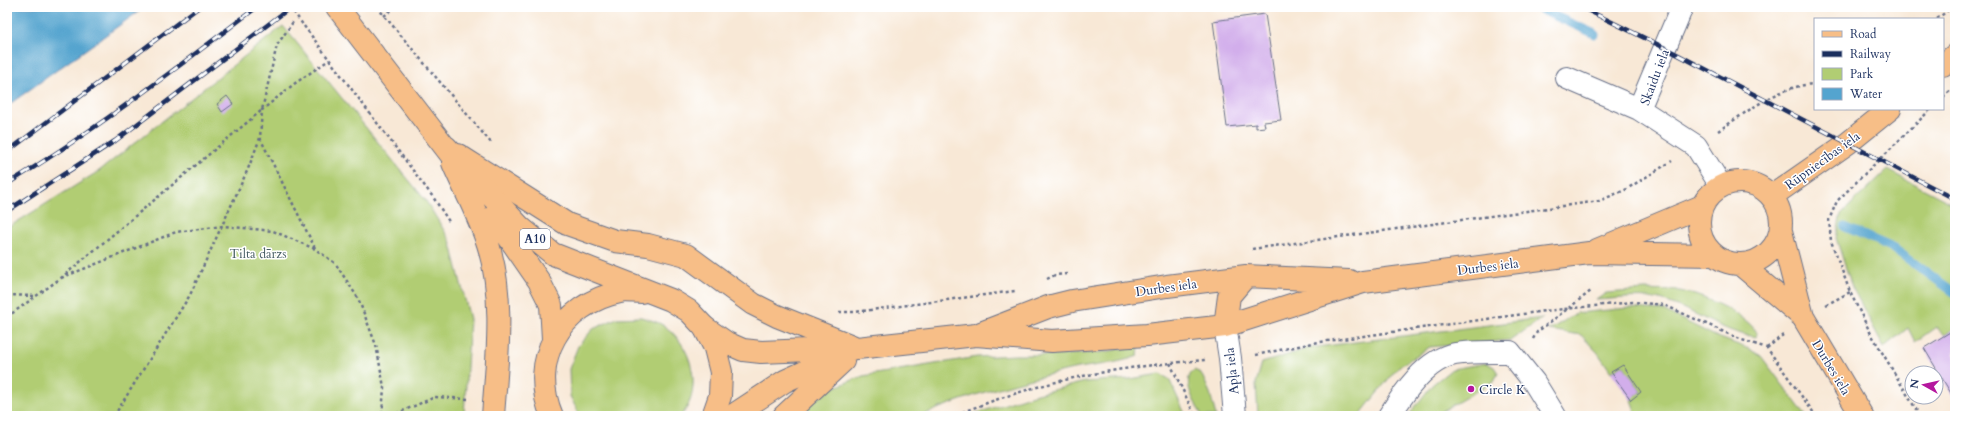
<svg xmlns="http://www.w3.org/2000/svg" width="1962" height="423" font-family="Cardo,serif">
	<rect width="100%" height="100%" fill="#fff"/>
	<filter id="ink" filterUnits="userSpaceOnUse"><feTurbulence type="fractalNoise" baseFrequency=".025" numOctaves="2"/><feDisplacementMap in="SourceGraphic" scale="8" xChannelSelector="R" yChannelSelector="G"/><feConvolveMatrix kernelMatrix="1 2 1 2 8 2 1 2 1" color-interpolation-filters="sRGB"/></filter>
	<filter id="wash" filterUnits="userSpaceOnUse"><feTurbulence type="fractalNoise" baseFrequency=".012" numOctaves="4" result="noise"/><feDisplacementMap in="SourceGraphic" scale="16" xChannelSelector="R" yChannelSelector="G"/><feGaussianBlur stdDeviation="0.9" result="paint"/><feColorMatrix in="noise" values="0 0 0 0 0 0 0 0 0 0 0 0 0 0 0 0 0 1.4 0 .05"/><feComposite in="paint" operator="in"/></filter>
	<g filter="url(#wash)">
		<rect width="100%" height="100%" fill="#f8e8d6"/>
		<path fill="#b1cd73" stroke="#667e68" d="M283,26L426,201L450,240L470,319L464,416H7V228L99,171Z
			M1887,170L1955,205V328L1945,335L1936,327L1915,342L1908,328L1884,347L1852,287L1836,238L1841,214Z
			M1645,290C1657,291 1669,290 1680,291C1701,295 1747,314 1757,333L1756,337C1724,333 1697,312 1667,302C1646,294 1618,299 1596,300L1606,293Z
			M1629,308L1663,310L1715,336L1749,349L1761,356L1806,416H1637L1631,400L1641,392L1623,365L1611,372L1598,353L1581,335L1549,330L1577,313Z
			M641,317C647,319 655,321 661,324C691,341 705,389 681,416H580L570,396L569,369L578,346L593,329L617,318Z
			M1543,318L1511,340L1430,347L1398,367L1359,416H1258L1256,383L1262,363L1309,348Z
			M1139,346L1138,356C1117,364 1095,365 1073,369C1022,381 969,394 921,416H793L804,407L833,388L863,376L977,357L1016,355H1063L1103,352Z
			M1487,363L1494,367L1498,373L1494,381L1434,416H1408L1432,385L1452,369Z
			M1194,370L1201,373L1210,393L1216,416H1202C1196,403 1180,382 1194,370Z
			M1160,374L1169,379L1186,416H968L1033,395L1085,382L1130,379Z"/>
		<path fill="#54a4cf" stroke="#386a96" d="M7,7H145L7,106Z"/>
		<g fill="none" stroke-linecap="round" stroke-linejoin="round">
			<path stroke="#54a4cf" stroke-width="9" d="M1535,7L1595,34
				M1845,227L1893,248L1955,293"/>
		</g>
		<g id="blocks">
			<path fill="#d2aeeb" d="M1265,14L1281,120L1264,122L1265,127L1256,128V124L1227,127L1213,21Z
				M227,96L233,104L222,112L217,104Z
				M1955,329V400L1924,348Z
				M1623,365L1641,392L1631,400L1611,372Z"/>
		</g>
	</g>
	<g filter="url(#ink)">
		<use href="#blocks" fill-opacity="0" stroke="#687088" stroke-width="1"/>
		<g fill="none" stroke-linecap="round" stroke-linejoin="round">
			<defs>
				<path id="minor" d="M1682,7L1639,109L1696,146L1721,186
					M1567,78L1639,109
					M1225,326L1230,358L1235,416
					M1389,416C1403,394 1426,359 1455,354C1472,351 1492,352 1510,352L1534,382L1555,416"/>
				<path id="major" d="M1943,65L1955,55
					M458,155L567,224L615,241L648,245L686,255L753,304L777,316L852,346
					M1699 223a41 41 0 1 1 82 0a41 41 0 1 1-82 0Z
					M1772,196L1848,143L1890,109
					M1781,231L1803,317L1862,416
					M1597,250L1702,206
					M1740,264L1803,317
					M1225,326L1229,296L1246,276
					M704,327L727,343L743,350L761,352L857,348L976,335L1052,341L1147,335L1225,326L1363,282L1589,253L1714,255
					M981,333L1048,307L1072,301L1167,286L1246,276L1349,281
					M732,416L785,381L846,353
					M784,416L843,361"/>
				<path id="highway" d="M337,7L455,160
					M446,147L520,227L553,254L671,300L689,311L704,327L715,348L721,372L720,396L713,416
					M453,163C464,189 479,216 488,244C505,298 497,360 493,416
					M494,216L539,281L551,305L553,339
					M552,416C528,360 561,304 620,292C626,290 634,292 641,292"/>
			</defs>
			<use href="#minor" stroke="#687088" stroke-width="24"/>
			<use href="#major" stroke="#687088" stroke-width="24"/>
			<use href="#highway" stroke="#687088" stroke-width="24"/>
			<path stroke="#687088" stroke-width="2.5" stroke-dasharray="3 3" stroke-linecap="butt" d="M377,7L492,144
				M384,16L396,7
				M1937,19L1952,7
				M304,26L433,197L450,223
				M1943,97L1950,91
				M1718,131C1747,112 1780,85 1815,84
				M260,138L315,248
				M1252,249L1599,201L1625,190L1672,161
				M61,278L176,232L223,226L273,231L315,249L335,263L358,298L376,345L384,387L382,416
				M1047,279L1055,275L1067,274
				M7,295L35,296
				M1826,305L1850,292
				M839,312H855L1015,291
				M7,317L61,278L262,110L277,45L293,22
				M1533,339L1537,332L1591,291
				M1767,348L1783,335
				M1256,355L1313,343L1545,311L1633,302L1664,305L1742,340L1767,348L1816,416
				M1170,363L1195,416
				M114,416L190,295L248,169L260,138L262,110L294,84L329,60
				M391,416L435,397L468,399
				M951,416C972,409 993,400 1014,394C1075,374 1141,365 1205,360
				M1920,416L1870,332L1850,292L1831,241L1829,220L1837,201L1931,109"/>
			<use href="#minor" stroke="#fff" stroke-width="22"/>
			<use href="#major" stroke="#f7be87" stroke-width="22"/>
			<use href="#highway" stroke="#f7be87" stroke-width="22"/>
			<defs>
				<path id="rail" d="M1581,7L1665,48L1955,199
					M7,152L199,7
					M7,184C95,131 175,69 257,7
					M7,211L115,141L291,7"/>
			</defs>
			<use href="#rail" stroke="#1b2f5e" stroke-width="4.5"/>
			<use href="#rail" stroke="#fff" stroke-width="3" stroke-dasharray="9" stroke-linecap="butt"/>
			<path stroke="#687088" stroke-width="2.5" stroke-dasharray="3 3" stroke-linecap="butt" d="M290,7L304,26"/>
		</g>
	</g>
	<circle fill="#b5179e" stroke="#fff" stroke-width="1.5" cx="1471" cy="389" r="4"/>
	<g text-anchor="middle" stroke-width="3" stroke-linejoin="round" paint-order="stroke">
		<rect fill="#fff" stroke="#5f6d8e" stroke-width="1" x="520" y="229" width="30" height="20" rx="3"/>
		<g font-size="12" font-weight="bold" fill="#1b2f5e">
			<text x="535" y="243">A10</text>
		</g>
		<g font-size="13" fill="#1b2f5e" stroke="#fff">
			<text transform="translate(1654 77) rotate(-69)" y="5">Skaidu iela</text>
			<text transform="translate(1822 160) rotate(-36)" y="5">Rūpniecības iela</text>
			<text transform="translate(1488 266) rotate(-7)" y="5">Durbes iela</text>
			<text transform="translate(1166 287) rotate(-8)" y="5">Durbes iela</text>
			<text transform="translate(1832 367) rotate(59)" y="5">Durbes iela</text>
			<text transform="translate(1231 371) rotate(-96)" y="5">Apļa iela</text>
		</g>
		<g font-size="13" fill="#485e64" stroke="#fff">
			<text x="258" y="258">Tilta dārzs</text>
		</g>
		<g font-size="13" fill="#1b2f5e" stroke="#fff" text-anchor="start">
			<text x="1479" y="394">Circle K</text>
		</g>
	</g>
	<rect width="1962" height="423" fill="none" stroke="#fff" stroke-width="24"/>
	<rect x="1814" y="18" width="130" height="92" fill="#ffffff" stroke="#a4acbf"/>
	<rect x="1822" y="31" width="20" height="6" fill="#f7be87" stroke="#a4acbf"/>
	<text x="1850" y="38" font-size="12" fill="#1b2f5e">Road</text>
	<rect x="1822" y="51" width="20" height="6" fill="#1b2f5e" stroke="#a4acbf"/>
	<text x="1850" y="58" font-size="12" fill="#1b2f5e">Railway</text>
	<rect x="1822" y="68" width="20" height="12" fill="#b1cd73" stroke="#a4acbf"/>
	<text x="1850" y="78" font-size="12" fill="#1b2f5e">Park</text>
	<rect x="1822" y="88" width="20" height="12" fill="#54a4cf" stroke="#a4acbf"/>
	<text x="1850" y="98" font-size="12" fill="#1b2f5e">Water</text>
	<g transform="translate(1924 385) rotate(278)"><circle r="19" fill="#ffffff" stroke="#a4acbf"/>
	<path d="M0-3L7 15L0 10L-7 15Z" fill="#b5179e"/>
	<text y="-6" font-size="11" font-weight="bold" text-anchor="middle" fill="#1b2f5e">N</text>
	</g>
</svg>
